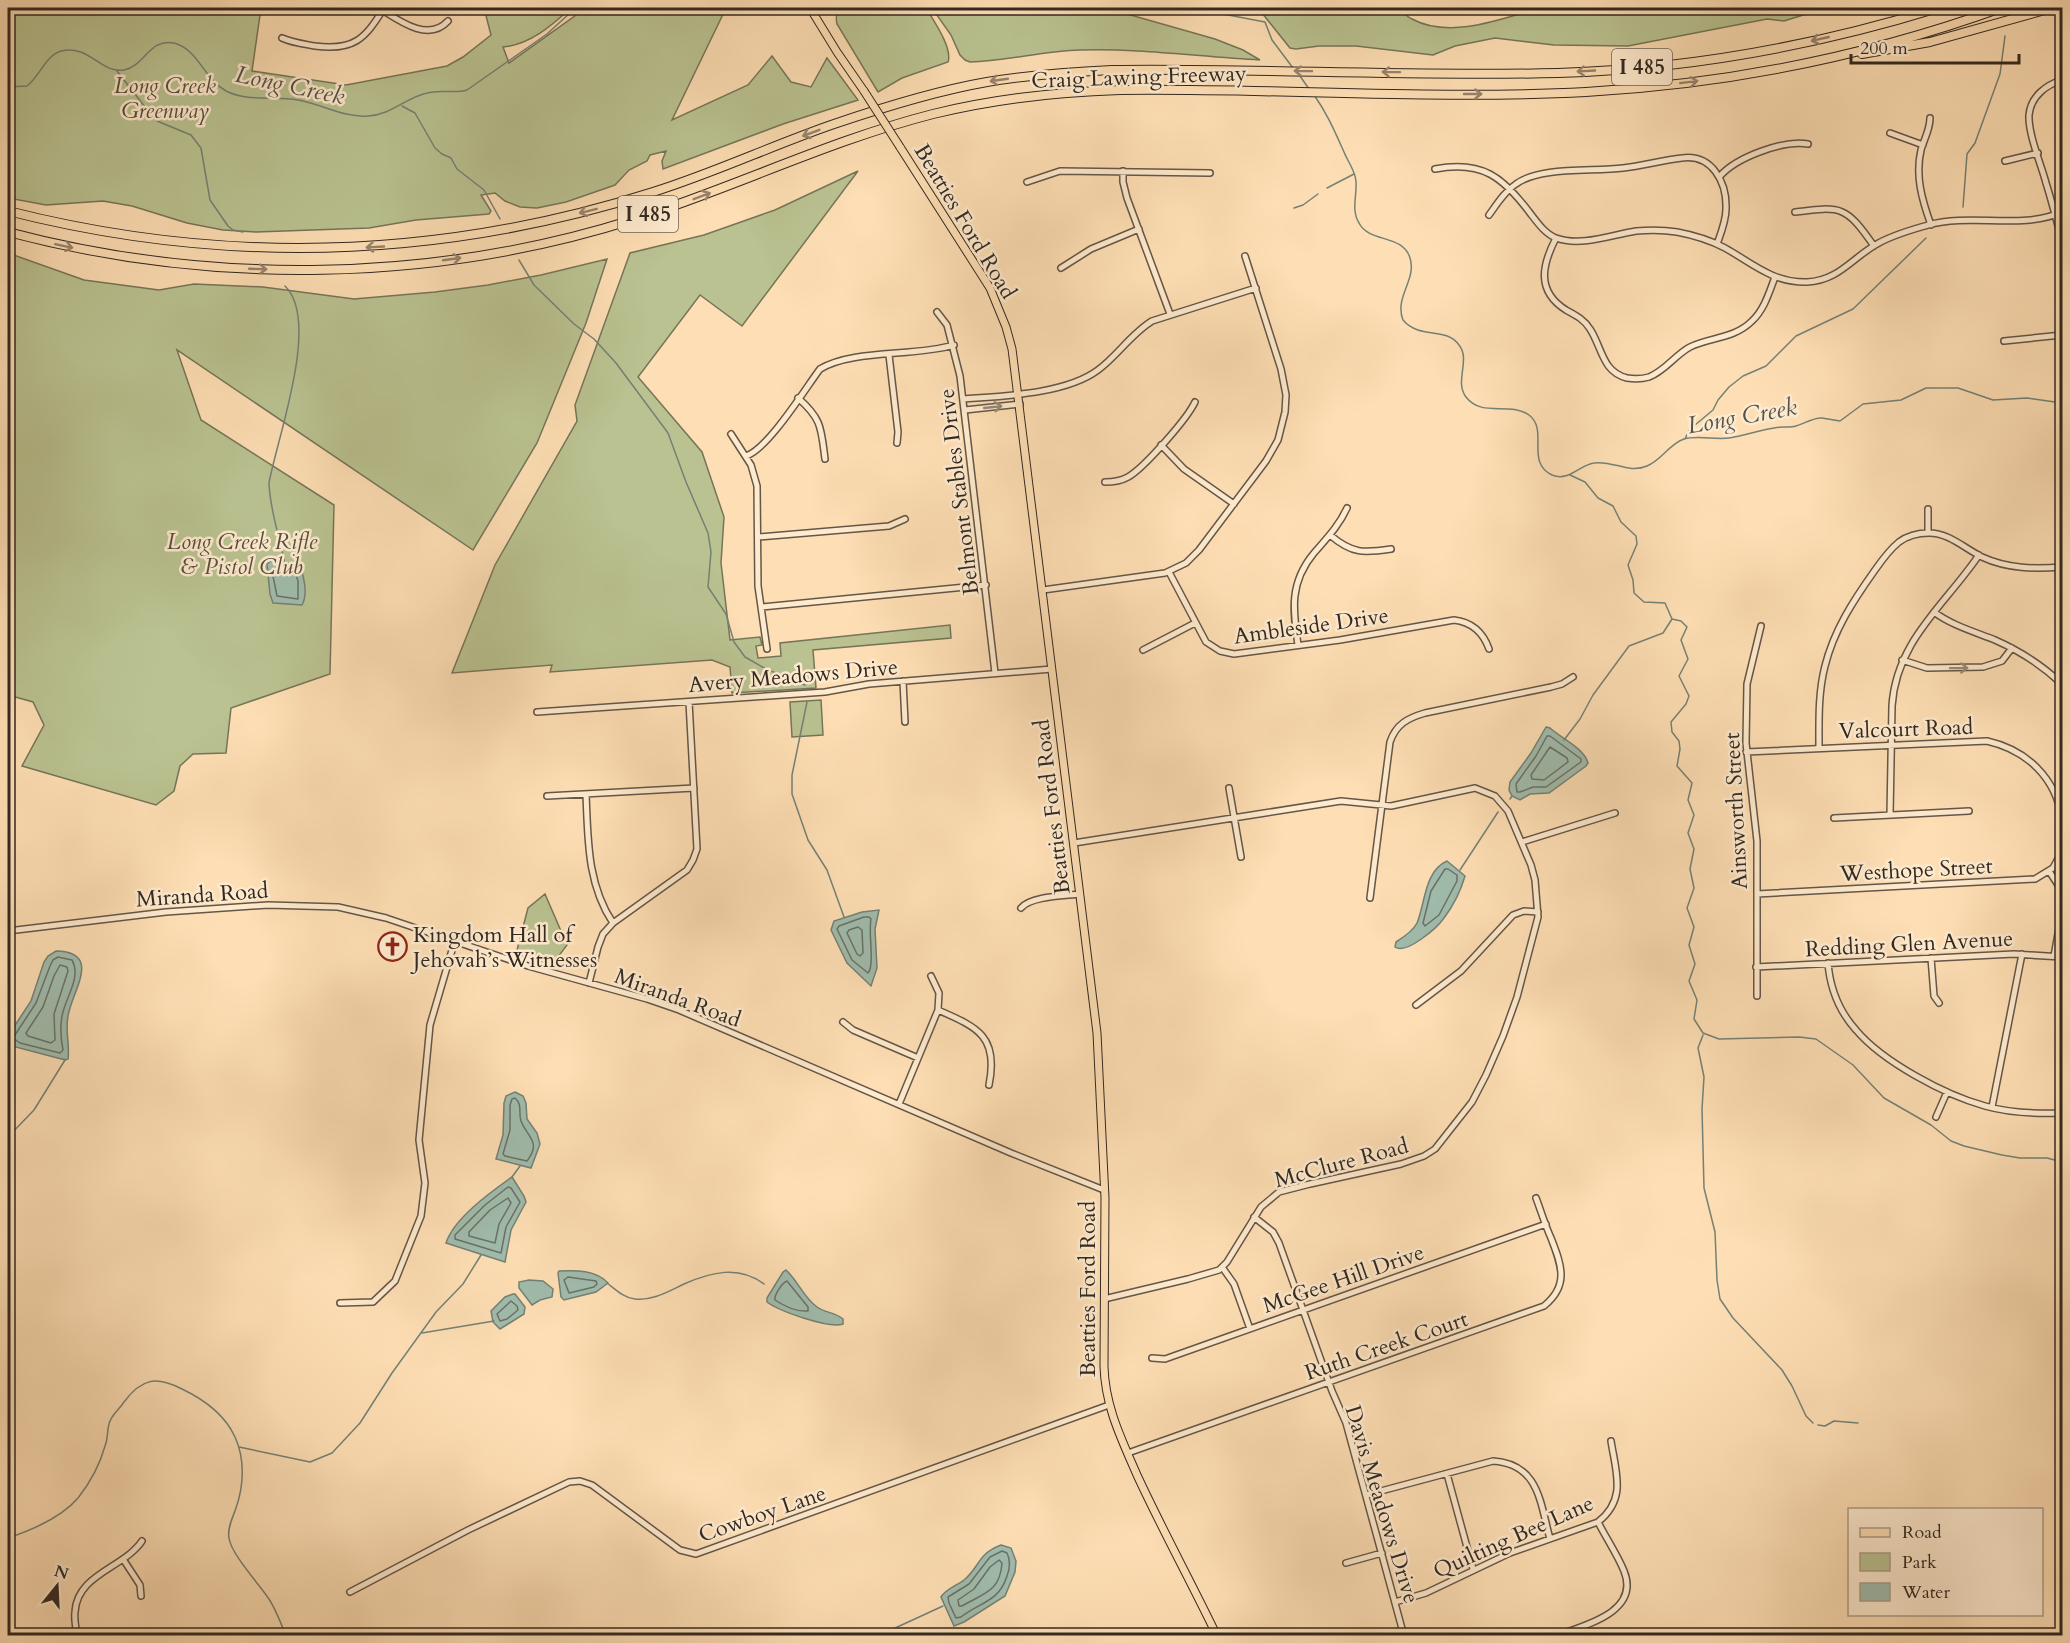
<svg xmlns="http://www.w3.org/2000/svg" width="2070" height="1643" font-family="Cardo,serif">
	<rect width="100%" height="100%" fill="#fedeb4"/>
	<filter id="stains"><feTurbulence type="fractalNoise" baseFrequency=".00333" numOctaves="4"/><feColorMatrix values="0 0 0 0 .2 0 0 0 0 .09 0 0 0 0 .02 0 0 0 .5 -.17"/></filter>
	<radialGradient id="worn" r=".72"><stop offset=".6" stop-color="#630" stop-opacity="0"/><stop offset="1" stop-color="#630" stop-opacity=".3"/></radialGradient>
	<path fill="#bac291" stroke="#767559" stroke-width="1.5" d="M18,8H261L252,71L346,85L447,66L463,57L491,35L484,8H571C552,25 530,45 503,47L509,63L586,8H726L672,120L748,85L772,56L791,82L811,87L827,58L858,100L783,124L663,169L662,161L666,151L650,155L647,161L629,170L615,185L566,202L537,208L520,207L505,201L495,193L481,195L491,211L489,214L416,220L369,228L256,232L223,230L187,223L132,206L103,201L46,205L8,198V26Z
		M844,8H926C933,20 953,48 948,62L902,78L878,92L837,24C835,15 837,13 844,8Z
		M932,8H1106L1215,39L1243,50L1260,60C1200,57 1140,48 1080,50C1043,51 1007,61 970,62L965,60L960,55L951,35Z
		M1237,8H1397C1402,11 1406,16 1412,19C1449,39 1499,20 1536,9L1826,8L1784,21L1767,19L1628,46L1554,45L1495,38L1455,46L1433,55L1356,46H1319L1296,49L1290,48L1262,13Z
		M858,171L742,326L700,295L638,377L702,452L724,517L721,563L730,640L760,637L762,645L756,646L758,658L781,656L780,643L950,625L951,638L813,650L816,688L732,693L730,667L712,660L550,672L552,665L452,673L495,565L577,421L575,405L630,253L704,235L775,210Z
		M8,253L84,280L159,290L194,284L263,287L354,299L435,292L488,285L541,275L607,259L586,323L537,443L473,550L177,350L201,420L334,505L330,674L231,708L226,753L193,754L180,766L174,791L156,805L22,766L44,725L33,702L8,695Z
		M821,700L823,735L792,737L790,702Z
		M545,894L567,945L552,965L516,954L528,908Z"/>
	<path fill="#a0bcad" stroke="#748175" stroke-width="1.5" d="M271,561L291,563L301,568C304,579 308,594 302,605L273,603L270,594L267,564Z
		M1546,727L1550,728C1561,738 1584,748 1588,763L1586,766L1549,793L1530,794L1520,800L1512,796L1509,790L1510,782L1531,753Z
		M1447,861L1465,876C1461,890 1453,906 1444,918C1437,928 1406,955 1395,947L1396,942C1404,937 1413,931 1417,923C1425,905 1424,871 1447,861Z
		M879,910L875,929L877,968L871,986L847,963L831,930L834,921L862,912Z
		M56,951C103,952 72,991 68,1016C65,1031 70,1045 68,1059L65,1060L8,1045V1036L31,1001L44,962L48,956Z
		M515,1092L523,1096L526,1103L527,1119L537,1133L540,1144L531,1168L496,1159L503,1135L504,1103L506,1096Z
		M512,1177L524,1196L526,1202L511,1230L505,1262L446,1243C454,1218 491,1192 512,1177Z
		M786,1270C798,1281 804,1298 817,1307C825,1313 835,1312 843,1319V1324C829,1329 779,1311 767,1302V1298L783,1272Z
		M559,1271C576,1270 596,1270 608,1283L596,1292L564,1300L561,1297L558,1273Z
		M529,1280L543,1281L553,1289L552,1297L540,1300L532,1305L519,1288V1282Z
		M513,1294H515L525,1307L524,1314L500,1329L493,1322L491,1311L505,1297Z
		M1001,1545L1011,1548L1016,1561L1015,1572L1005,1596L964,1622L954,1626L941,1597C946,1589 956,1586 964,1580C980,1567 977,1554 1001,1545Z"/>
	<g fill="none" stroke-linecap="round" stroke-linejoin="round">
		<path stroke="#697267" stroke-width="1.5" d="M276,568L295,572L298,581V599L277,596L272,571Z
			M1547,736H1550L1581,759V762L1546,787H1533L1520,792H1517L1516,784L1536,756Z
			M1550,747L1567,758L1568,762L1544,780L1532,779L1531,775Z
			M1445,869H1448L1457,875V881L1439,915L1425,926L1423,923L1431,891Z
			M864,917H869L871,919C868,933 875,965 868,973L852,960L837,929L839,926Z
			M858,927L862,930L863,953L860,956L857,954L847,933L849,930Z
			M58,957L72,960C82,977 65,998 62,1016C60,1027 61,1040 63,1050L60,1053L20,1043L13,1038L36,1003L50,966L53,960Z
			M60,965L67,967L68,971L54,1014L55,1040L51,1043L28,1036L26,1033L43,1007L54,976Z
			M515,1098C523,1105 518,1112 521,1121C527,1137 542,1142 527,1161L505,1156L503,1154L510,1130V1105L512,1099Z
			M508,1187L511,1188L520,1202L506,1227L501,1253L455,1239V1235L485,1205Z
			M508,1198L511,1203L499,1224L495,1243L469,1236V1232L490,1210Z
			M568,1277L596,1281L597,1284L594,1287L569,1293L564,1280Z
			M787,1281L808,1307V1311C796,1312 784,1306 775,1300C774,1295 782,1283 787,1281Z
			M511,1301L517,1306L518,1310L507,1319L500,1321L497,1314Z
			M1002,1551L1007,1553C1011,1561 1010,1568 1007,1576C999,1602 980,1602 961,1617L956,1618L949,1603L948,1597L969,1584L990,1557Z
			M999,1560L1002,1563C1000,1592 984,1593 962,1606H959L958,1600L974,1589L990,1567Z"/>
		<path stroke="#748175" stroke-width="1.5" d="M1208,8L1223,14L1265,22L1272,40L1293,68
			M117,71L145,107
			M1300,76L1309,89
			M8,87L27,86C40,76 45,56 61,51C89,44 101,74 124,70C145,66 149,38 174,43C198,49 204,79 226,91C248,102 275,96 298,100C322,104 344,118 368,116C391,115 405,98 427,93C440,89 454,94 467,90L547,34L570,13L580,8
			M1314,95C1327,113 1335,132 1344,152C1348,162 1356,172 1356,182C1357,196 1351,210 1359,223C1369,243 1403,234 1410,258C1417,280 1394,297 1403,320C1420,340 1446,326 1459,345C1471,360 1454,381 1466,397C1482,418 1509,401 1529,415C1549,430 1525,462 1552,475C1569,482 1579,465 1594,463C1613,460 1628,474 1647,466C1662,460 1669,444 1684,439C1698,435 1715,440 1729,438C1744,436 1759,430 1774,428C1781,426 1789,428 1796,426C1804,424 1814,417 1822,418C1828,419 1834,420 1840,421L1863,404L1901,400L1926,388H1958L1993,400L2027,398L2062,403
			M402,106L415,113L435,148L442,154L451,158L457,169L484,190L500,219
			M157,121L191,135L201,148L210,200L228,226L233,230L243,232
			M1327,188L1354,174
			M1963,207L1967,154L1975,143L2000,74L2005,36
			M1294,208L1303,205L1318,194
			M519,260L534,285L574,324L594,339L616,363L668,433L686,482L708,533L711,552L708,587L726,614L734,642L745,657L766,669L805,685
			M1685,439L1689,430L1713,410L1718,400L1729,387L1743,376L1766,366L1796,336L1853,309L1926,238
			M285,565C280,537 270,512 269,483C277,438 321,321 285,286
			M1672,619L1681,621L1687,627L1681,640L1688,659L1679,676L1689,696L1686,704L1671,722L1672,732L1679,741L1680,749L1677,766L1692,783L1688,800L1694,815L1688,833L1694,849L1690,869L1694,888L1687,908L1694,927L1689,945L1695,964L1689,981L1697,1000L1694,1019L1703,1033L1719,1039L1799,1037L1816,1039L1853,1065L1884,1098L1931,1125L1951,1141L1964,1146L2002,1155L2020,1158H2047L2062,1162
			M807,702L792,775V794L808,840L827,870L844,917
			M1564,740L1580,719L1593,695L1629,646L1663,633L1672,619L1665,603L1644,602L1634,593L1633,580L1628,565L1637,544L1636,536L1621,522L1613,506L1598,498L1585,482L1570,475
			M1510,799L1512,796
			M1460,870L1498,812
			M1703,1035L1698,1048L1704,1077L1702,1109L1704,1188L1715,1232L1717,1280L1720,1299L1733,1318L1782,1370L1792,1386L1806,1416L1813,1423
			M8,1137L34,1110L65,1060L64,1059
			M512,1177L520,1166
			M607,1283C615,1289 624,1298 635,1299C653,1301 669,1291 684,1284C711,1272 739,1265 764,1284
			M422,1333L494,1321
			M1818,1425L1825,1426L1834,1421L1858,1423
			M239,1447L310,1462L332,1453L360,1423L392,1373L436,1312L463,1284L481,1255
			M8,1538C32,1530 61,1518 78,1498C89,1484 100,1464 105,1446C108,1439 107,1431 109,1424C111,1415 119,1410 124,1402C142,1378 156,1376 182,1389C203,1399 225,1415 235,1437C245,1459 244,1485 236,1508C233,1517 227,1528 229,1538C231,1554 259,1584 269,1599C276,1610 281,1623 286,1636
			M886,1636L893,1629L943,1606"/>
		<defs>
			<path id="minor" d="M379,8C398,20 428,43 448,21
				M282,38C293,43 304,44 315,46C354,51 365,39 384,8
				M2062,80C2046,85 2031,96 2029,115C2028,134 2041,164 2046,183C2052,202 2057,222 2062,241
				M1930,118C1930,130 1924,139 1921,150C1915,176 1922,200 1931,225
				M1890,133L1923,145
				M2005,161L2038,153
				M1435,169C1482,160 1503,177 1530,213C1537,222 1545,234 1556,238C1581,247 1611,235 1636,231C1650,230 1664,230 1677,232C1693,235 1710,240 1725,248C1752,263 1773,283 1807,282C1838,281 1852,258 1877,244C1892,235 1911,230 1928,225C1972,213 2021,230 2062,212
				M1123,171V182L1127,198L1170,314
				M1720,176C1737,157 1783,140 1808,144
				M1027,182L1060,171L1210,173
				M1795,212C1842,206 1846,206 1874,246
				M1489,215C1497,204 1505,191 1516,184C1540,166 1593,172 1623,168C1643,166 1662,160 1682,158C1712,154 1727,182 1726,209C1726,221 1721,233 1717,244
				M1556,238C1542,265 1536,291 1566,310C1575,315 1584,319 1590,329C1602,347 1602,372 1627,378C1634,379 1642,379 1649,377C1665,371 1675,355 1690,347C1710,337 1734,339 1752,321C1764,310 1769,293 1775,277
				M1061,268L1091,249L1139,229
				M937,312L947,325L960,376L995,673
				M2004,341L2062,335
				M889,355L898,432L897,443
				M798,398C822,419 821,428 825,459
				M964,399C1003,396 1066,394 1098,370C1117,356 1131,334 1152,321L1256,288
				M965,410L1020,404
				M731,434L751,465L757,486L758,586L767,649
				M1161,445L1184,469L1234,504
				M746,456C768,449 805,389 820,369C853,349 914,357 954,345
				M1105,482C1114,482 1121,481 1128,477C1144,468 1187,419 1195,402
				M1928,509V533
				M1330,535C1352,554 1364,553 1391,549
				M758,537L889,526L905,519
				M1169,572L1206,642L1220,651L1234,654L1340,640L1454,620C1471,622 1483,632 1489,649
				M1043,590L1165,573L1186,563L1199,550L1266,461L1278,440L1285,412L1286,395L1281,369L1245,256
				M761,607L986,585
				M1934,612C1951,625 1975,632 1995,640C2020,651 2042,665 2062,684
				M1298,645C1293,610 1289,583 1314,553C1326,539 1339,526 1347,508
				M1143,650L1195,623
				M1902,660L1927,668L1983,667L2002,661L2012,648
				M903,681L905,722
				M537,712L825,692L869,684L1052,669
				M1819,748C1819,721 1818,693 1825,666C1834,630 1853,601 1875,570C1882,560 1889,550 1899,542C1907,536 1918,533 1929,533C1949,533 1964,548 1982,557C2008,569 2035,569 2062,567
				M1746,752L1987,741C2027,750 2056,778 2062,819
				M1229,788L1241,857
				M586,794C588,839 587,884 613,923
				M547,796L694,788
				M1890,815L1892,706C1896,641 1945,605 1979,555
				M1834,818L1969,811
				M1522,842L1615,813
				M1074,843L1341,801L1391,806L1475,788L1495,796L1508,811L1531,865L1535,880L1538,917L1517,997L1503,1036L1486,1075L1472,1102L1435,1149L1424,1156L1401,1164L1310,1184L1279,1192L1261,1207L1227,1262L1219,1270L1188,1279L1104,1299
				M2049,871L2062,891
				M1757,894L2035,879L2053,868L2062,851
				M1370,898L1390,742C1396,724 1408,718 1425,713L1551,687L1562,684L1573,677
				M1021,908C1031,896 1064,896 1080,894
				M8,931L166,912L268,905L338,907L386,918L528,966L647,999L679,1010L1011,1153L1104,1190
				M2054,956L2062,912
				M1931,958L1934,996L1939,1003
				M1828,963C1830,988 1839,1011 1856,1030C1883,1062 1945,1095 1985,1106C2010,1113 2037,1114 2062,1113
				M1756,967L2014,954L2062,957
				M589,983L598,947L603,934L613,923L687,870L693,860L697,849L689,702
				M1757,996V841L1746,743L1747,684L1761,626
				M1416,1005L1461,971L1513,915L1524,911L1538,912
				M938,1010C977,1027 999,1036 989,1085
				M843,1022L853,1030L918,1058
				M899,1104L938,1010L939,993L931,976
				M1992,1107L2022,954
				M1936,1117L1947,1092
				M1254,1217L1273,1232L1279,1243L1332,1391L1346,1423L1404,1636
				M1222,1267L1234,1284L1250,1329
				M340,1303L373,1302L395,1281L421,1216L425,1183L419,1140L430,1025L455,940
				M1152,1358L1165,1359L1546,1224
				M1128,1453L1544,1306C1570,1285 1561,1264 1551,1238C1545,1225 1541,1211 1536,1198
				M1447,1474L1473,1569
				M1366,1495L1493,1461C1539,1464 1540,1502 1550,1539
				M123,1559L140,1585L141,1596
				M1346,1563L1382,1553
				M350,1592L468,1530L569,1482L580,1481L592,1485L680,1550L696,1554L1109,1405
				M1395,1602L1426,1593L1510,1553L1598,1522C1627,1499 1616,1473 1611,1441
				M77,1636C76,1628 74,1619 75,1612C77,1574 124,1568 142,1541
				M1555,1636C1582,1626 1641,1613 1624,1571C1617,1554 1606,1538 1598,1522"/>
			<path id="major" d="M810,8L837,52L864,91
				M900,147L990,288L1006,327L1012,349L1097,1033L1105,1198L1104,1366C1105,1406 1121,1438 1137,1475C1162,1529 1191,1582 1217,1636"/>
			<path id="highway" d="M1862,54L1930,42L2052,8
				M8,211C225,266 439,260 653,192C714,173 773,145 834,124C884,107 935,91 987,82C1028,75 1070,72 1112,70C1260,68 1409,77 1558,73C1686,69 1815,46 1938,8
				M8,232C212,286 434,283 635,219C735,187 831,140 933,114C994,99 1057,92 1120,90C1275,88 1431,100 1586,92C1727,84 1868,56 2001,8"/>
		</defs>
		<use href="#minor" stroke="#655646" stroke-width="8"/>
		<use href="#major" stroke="#322821" stroke-width="9"/>
		<use href="#highway" stroke="#322821" stroke-width="10"/>
		<use href="#minor" stroke="#feeace" stroke-width="5"/>
		<use href="#major" stroke="#fedeb4" stroke-width="7"/>
		<use href="#highway" stroke="#fedeb4" stroke-width="8"/>
		<defs>
			<path id="major-bridge" d="M864,91L900,147"/>
		</defs>
		<use href="#major-bridge" stroke="#322821" stroke-width="9" stroke-linecap="butt"/>
		<use href="#major-bridge" stroke="#fedeb4" stroke-width="7"/>
	</g>
	<defs><path id="oneway-shaft" d="M-6 0H5M1.5-3L5.5 0L1.5 3" fill="none" stroke-width="1.6" stroke-linecap="round" stroke-linejoin="round" transform="scale(1.5)"/></defs>
	<g stroke="#98836a">
		<use href="#oneway-shaft" transform="translate(1820 39) rotate(167)"/>
		<use href="#oneway-shaft" transform="translate(1303 71) rotate(-179)"/>
		<use href="#oneway-shaft" transform="translate(1586 71) rotate(177)"/>
		<use href="#oneway-shaft" transform="translate(1391 72) rotate(-179)"/>
		<use href="#oneway-shaft" transform="translate(999 80) rotate(172)"/>
		<use href="#oneway-shaft" transform="translate(1689 82) rotate(-7)"/>
		<use href="#oneway-shaft" transform="translate(1473 94)"/>
		<use href="#oneway-shaft" transform="translate(811 133) rotate(159)"/>
		<use href="#oneway-shaft" transform="translate(702 196) rotate(-21)"/>
		<use href="#oneway-shaft" transform="translate(588 211) rotate(166)"/>
		<use href="#oneway-shaft" transform="translate(64 246) rotate(12)"/>
		<use href="#oneway-shaft" transform="translate(375 247) rotate(177)"/>
		<use href="#oneway-shaft" transform="translate(452 259) rotate(-8)"/>
		<use href="#oneway-shaft" transform="translate(258 269) rotate(2)"/>
	</g>
	<g stroke="#988978">
		<use href="#oneway-shaft" transform="translate(993 407) rotate(-6)"/>
		<use href="#oneway-shaft" transform="translate(1959 668) rotate(-1)"/>
	</g>
	<defs>
		<symbol id="church-ring" viewBox="-11 -11 22 22"><circle r="9.5" fill="#feeace" stroke="#8f2418" stroke-width="1.5"/><path d="M-1.2-6h2.4v3.5h3.3v2.4h-3.3V6h-2.4V-.1h-3.3v-2.4h3.3Z" fill="#8f2418"/></symbol>
	</defs>
	<g fill-rule="evenodd">
		<use href="#church-ring" x="376" y="930" width="33" height="33"/>
	</g>
	<g text-anchor="middle" stroke-width="5" stroke-linejoin="round" paint-order="stroke">
		<g fill="#feeace" stroke="#6f6255" stroke-width="1.5">
			<rect x="1612" y="49" width="60" height="36" rx="4.5"/>
			<rect x="618" y="196" width="60" height="36" rx="4.5"/>
		</g>
		<g font-size="21" font-weight="bold" fill="#322821">
			<text x="1642" y="74">I 485</text>
			<text x="648" y="221">I 485</text>
		</g>
		<g font-size="22" fill="#322821" stroke="#feeace">
			<text transform="translate(1139 76) rotate(-2)" y="8">Craig Lawing Freeway</text>
			<text transform="translate(966 221) rotate(59)" y="8">Beatties Ford Road</text>
			<text transform="translate(958 492) rotate(-97)" y="8">Belmont Stables Drive</text>
			<text transform="translate(1311 625) rotate(-8)" y="8">Ambleside Drive</text>
			<text transform="translate(793 675) rotate(-5)" y="8">Avery Meadows Drive</text>
			<text transform="translate(1906 728) rotate(-2)" y="8">Valcourt Road</text>
			<text transform="translate(1051 807) rotate(-97)" y="8">Beatties Ford Road</text>
			<text transform="translate(1735 811) rotate(-93)" y="8">Ainsworth Street</text>
			<text transform="translate(1916 869) rotate(-3)" y="8">Westhope Street</text>
			<text transform="translate(202 894) rotate(-4)" y="8">Miranda Road</text>
			<text transform="translate(1909 943) rotate(-3)" y="8">Redding Glen Avenue</text>
			<text transform="translate(678 997) rotate(20)" y="8">Miranda Road</text>
			<text transform="translate(1341 1162) rotate(-15)" y="8">McClure Road</text>
			<text transform="translate(1343 1278) rotate(-19)" y="8">McGee Hill Drive</text>
			<text transform="translate(1087 1289) rotate(-90)" y="8">Beatties Ford Road</text>
			<text transform="translate(1386 1345) rotate(-19)" y="8">Ruth Creek Court</text>
			<text transform="translate(1383 1504) rotate(73)" y="8">Davis Meadows Drive</text>
			<text transform="translate(762 1513) rotate(-19)" y="8">Cowboy Lane</text>
			<text transform="translate(1513 1536) rotate(-24)" y="8">Quilting Bee Lane</text>
		</g>
		<g font-size="22" font-style="italic" fill="#544e3d" stroke="#feeace">
			<text x="165" y="93">Long Creek<tspan x="165" dy="25">Greenway</tspan></text>
			<text x="242" y="549">Long Creek Rifle<tspan x="242" dy="25">&amp; Pistol Club</tspan></text>
		</g>
		<g font-size="22" fill="#322821" stroke="#feeace" text-anchor="start">
			<text x="413" y="942">Kingdom Hall of<tspan x="413" dy="25">Jehovah’s Witnesses</tspan></text>
		</g>
		<g font-size="24" font-style="italic" fill="#53544b" stroke="#feeace">
			<text transform="translate(290 85) rotate(12)" y="8">Long Creek</text>
			<text transform="translate(1742 416) rotate(-10)" y="8">Long Creek</text>
		</g>
	</g>
	<rect width="2070" height="1643" fill="none" stroke="#fedeb4" stroke-width="30"/>
	<rect x="9" y="9" width="2052" height="1625" fill="none" stroke="#322821" stroke-width="3"/>
	<rect x="15" y="15" width="2040" height="1613" fill="none" stroke="#322821" stroke-width="1.5"/>
	<rect x="1848" y="1508" width="195" height="108" fill="#feeace" stroke="#ac9c89" stroke-width="1.5"/>
	<rect x="1860" y="1528" width="30" height="9" fill="#fedeb4" stroke="#ac9c89" stroke-width="1.5"/>
	<text x="1902" y="1538" font-size="18" fill="#322821">Road</text>
	<rect x="1860" y="1553" width="30" height="18" fill="#bac291" stroke="#ac9c89" stroke-width="1.5"/>
	<text x="1902" y="1568" font-size="18" fill="#322821">Park</text>
	<rect x="1860" y="1583" width="30" height="18" fill="#a0bcad" stroke="#ac9c89" stroke-width="1.5"/>
	<text x="1902" y="1598" font-size="18" fill="#322821">Water</text>
	<g transform="translate(57 1586) rotate(18)" stroke="#feeace" stroke-width="4.5" paint-order="stroke">
	<path d="M0-4.5L10 22L0 15L-10 22Z" fill="#322821"/>
	<text y="-9" font-size="16" font-weight="bold" text-anchor="middle" fill="#322821">N</text>
	</g>
	<path d="M1851 54v9h168v-9" fill="none" stroke="#322821" stroke-width="3"/>
	<text x="1860" y="54" font-size="18" fill="#322821" stroke="#feeace" stroke-width="4.5" paint-order="stroke">200 m</text>
	<rect width="100%" height="100%" filter="url(#stains)"/>
	<rect width="100%" height="100%" fill="url(#worn)"/>
</svg>
